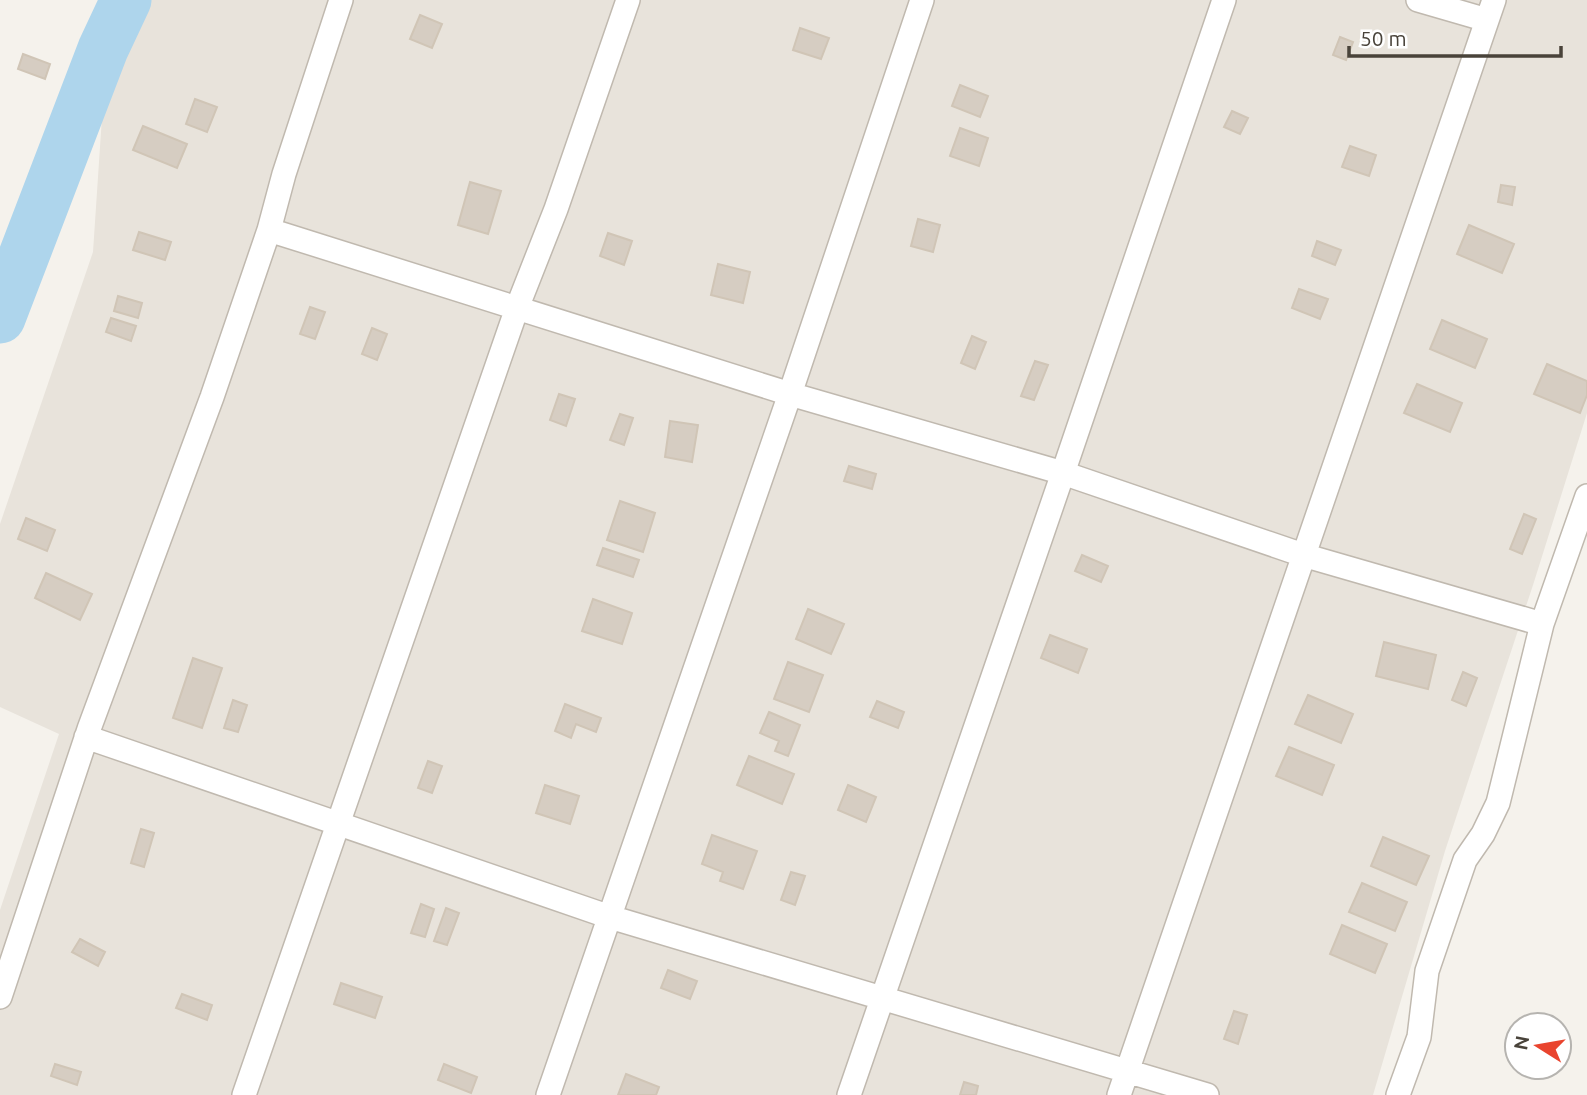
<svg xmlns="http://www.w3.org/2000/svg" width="1587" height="1095" font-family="Ubuntu,sans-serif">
	<rect width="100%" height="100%" fill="#f5f2ec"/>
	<path fill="#e8e3db" d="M144,0H1587V413L1534,582L1445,851L1373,1095H0V910L59,734L0,707V524L93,252L104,87Z"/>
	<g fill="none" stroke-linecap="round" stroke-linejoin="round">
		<path stroke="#aed5ec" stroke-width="51" d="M0,318L103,49L126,0"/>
	</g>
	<path fill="#d6cdc2" stroke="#d0c5b6" stroke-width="2" d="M420,15L442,24L432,48L410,39Z
		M800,28L829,38L821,59L793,50Z
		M1340,37L1353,42L1346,60L1333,55Z
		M23,54L50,64L45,79L18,69Z
		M960,85L988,96L980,117L952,106Z
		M195,99L217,107L207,132L186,124Z
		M1232,111L1248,118L1240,134L1224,127Z
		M143,126L187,144L177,168L133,150Z
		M960,128L988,138L979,166L950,156Z
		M1350,146L1376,155L1369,176L1342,167Z
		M470,182L501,191L488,234L458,225Z
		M1501,185L1515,187L1512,205L1498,202Z
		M918,219L940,225L933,252L911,246Z
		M1469,225L1514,244L1502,273L1457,254Z
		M139,232L171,242L165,260L133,250Z
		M608,233L632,241L624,265L600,256Z
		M1317,241L1341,250L1335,265L1312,256Z
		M718,264L750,272L743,303L711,295Z
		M1299,289L1328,299L1320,319L1292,308Z
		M118,296L142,303L138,318L114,311Z
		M310,307L325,312L315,339L300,334Z
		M111,318L136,326L131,341L106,332Z
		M1442,320L1487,339L1475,368L1430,349Z
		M372,328L387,334L377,360L362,354Z
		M972,336L986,342L975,369L961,363Z
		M1035,361L1048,365L1034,400L1021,396Z
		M1547,364L1587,381V395L1580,413L1534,394Z
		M1417,384L1462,403L1450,432L1404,413Z
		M559,394L575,399L566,426L550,420Z
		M620,414L633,418L624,445L610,440Z
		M670,421L698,425L692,462L665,457Z
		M849,466L876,474L872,489L844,481Z
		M620,501L655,513L643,552L607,540Z
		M1524,514L1536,519L1522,554L1510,549Z
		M26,518L55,530L47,551L18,539Z
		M603,548L639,560L633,577L597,565Z
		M1082,555L1108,566L1101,582L1075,571Z
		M46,573L92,594L80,620L35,598Z
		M593,599L632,613L622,644L582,631Z
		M808,609L844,624L831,654L796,639Z
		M1050,635L1087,649L1078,673L1041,658Z
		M1384,642L1436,655L1428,689L1376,676Z
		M193,658L222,668L202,728L173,718Z
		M788,662L823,675L809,712L774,699Z
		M1463,672L1477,678L1466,706L1452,700Z
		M1308,695L1353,714L1341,743L1295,724Z
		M233,700L247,705L238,732L224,728Z
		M877,701L904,712L898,728L870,717Z
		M565,704L601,718L596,732L576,724L571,738L555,731Z
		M769,712L800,725L788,756L775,751L779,741L760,733Z
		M1289,747L1334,765L1322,795L1276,776Z
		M749,756L794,774L782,804L737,785Z
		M428,761L442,766L432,793L418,788Z
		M545,785L579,796L570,824L536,813Z
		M848,785L876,797L866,822L838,810Z
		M141,829L154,833L144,867L131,863Z
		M712,835L757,851L743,889L720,881L723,872L702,864Z
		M1383,837L1429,856L1416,885L1371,866Z
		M791,872L805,876L795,905L781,900Z
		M1362,883L1407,902L1395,931L1349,912Z
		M421,904L434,909L425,937L411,933Z
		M446,908L459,913L447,945L434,941Z
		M1342,925L1387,944L1375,973L1330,954Z
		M80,939L105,952L98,966L72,952Z
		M668,970L697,981L690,999L661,988Z
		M341,983L382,997L375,1018L334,1004Z
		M182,994L212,1005L207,1020L176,1008Z
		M1234,1011L1247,1015L1238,1044L1224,1039Z
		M55,1064L81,1072L77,1085L51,1076Z
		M444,1064L477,1077L471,1093L438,1080Z
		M626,1074L659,1087L656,1095H618Z
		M964,1082L978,1086L976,1095H960Z"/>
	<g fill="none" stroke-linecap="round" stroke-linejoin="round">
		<defs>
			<path id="minor" d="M1224,0L1063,473L1303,555L1542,624
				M1418,0L1487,20
				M269,230L790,394L1063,473L849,1095
				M86,737L610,917L1207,1095
				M0,997L89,729L212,397L269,230L284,174L341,0
				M244,1095L517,308L556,209L628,0
				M548,1095L790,394L922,0
				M1119,1095L1494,0
				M1398,1095L1419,1037L1427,971L1465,860L1483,834L1498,803L1542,624L1587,496"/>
		</defs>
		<use href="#minor" stroke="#c0b9af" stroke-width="26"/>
		<use href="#minor" stroke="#fff" stroke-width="23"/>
	</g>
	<g transform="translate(1538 1046) rotate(281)"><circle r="33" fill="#ffffff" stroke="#b6b4b0" stroke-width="2"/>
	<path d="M0-5L12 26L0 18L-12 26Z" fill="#e9442e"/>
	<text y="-10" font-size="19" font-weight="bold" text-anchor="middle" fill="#49433a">N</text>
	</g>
	<path d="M1349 46v10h212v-10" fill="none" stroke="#49433a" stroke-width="3.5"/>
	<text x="1360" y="46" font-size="21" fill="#49433a" stroke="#ffffff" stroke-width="5" paint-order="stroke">50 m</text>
</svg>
